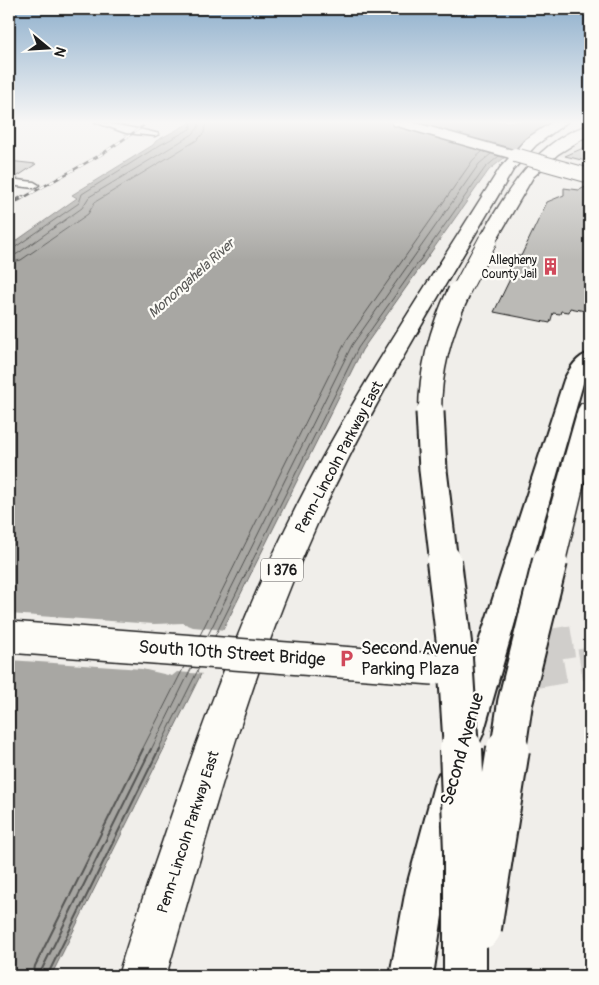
<svg xmlns="http://www.w3.org/2000/svg" width="599" height="985" font-family="Pangolin,sans-serif">
	<rect width="100%" height="100%" fill="#f0eeea"/>
	<filter id="ink" filterUnits="userSpaceOnUse"><feTurbulence type="fractalNoise" baseFrequency=".02" numOctaves="2"/><feDisplacementMap in="SourceGraphic" scale="10" xChannelSelector="R" yChannelSelector="G"/><feConvolveMatrix kernelMatrix="1 2 1 2 8 2 1 2 1" color-interpolation-filters="sRGB"/></filter>
	<g filter="url(#ink)">
		<path fill="#e0deda" d="M590,135V164L550,153Z"/>
		<path fill="#a8a7a3" stroke="#706f6d" d="M191,122H550L489,170L362,350L51,976H9V246L77,198L72,195L153,145L156,141Z"/>
		<path fill="#f0eeea" d="M9,614L154,624L183,623L193,627L226,630L204,674L177,672L172,676L142,669L9,660Z"/>
		<g fill="none" stroke-linecap="round" stroke-linejoin="round">
			<path stroke="#545452" stroke-width="1" d="M9,249L14,248L79,203L82,194L160,145L190,129L192,122
				M9,256L17,254L82,208L89,197L193,134L198,128L199,122
				M9,263L21,260L88,214L95,202L197,140L204,133L206,122
				M200,635L346,341L473,160L483,151
				M208,635L352,345L479,164L491,154
				M215,636L358,348L485,168L499,156
				M142,750L184,667
				M151,750L192,667
				M158,750L199,668"/>
			<path stroke="#545452" stroke-width="2" d="M33,976L35,966L143,749
				M41,976L42,969L151,749
				M47,976L159,749"/>
		</g>
		<path fill="#bbbab6" stroke="#1c1c1c" d="M590,145V162L565,156Z
			M9,161L36,164L15,178L9,177Z
			M590,185V312L570,308L569,312L561,311L560,314L553,313L550,323L494,312L510,279L506,278L517,256H521L547,202L564,195V188L579,190Z"/>
		<g fill="none" stroke-linecap="round" stroke-linejoin="round">
			<path stroke="#d0cecb" stroke-width="31" stroke-dasharray="31 16" stroke-linecap="butt" d="M542,646L590,638
				M534,673L590,663"/>
			<defs>
				<path id="minor" d="M95,122C102,122 156,132 159,134L155,136L126,133Z
					M9,179L34,182L39,185L34,188L9,185Z"/>
				<path id="secondary" d="M590,353V370L584,380L483,734L478,745L466,749L454,745L449,734L564,380C570,368 577,356 590,353Z
					M452,768L465,773L470,785L446,889L433,976H390L406,889L434,785L439,773Z"/>
				<path id="trunk" d="M392,122H412L520,152L522,155L515,159L510,158L394,125Z"/>
				<path id="motorway" d="M552,122H567L536,145L513,170C441,294 363,415 307,547C247,685 208,832 166,976H118C133,924 152,873 169,822C208,708 250,595 306,488C364,378 434,274 500,168L526,139Z
					M590,125V134L558,154L533,177L494,244H482L479,240C504,196 537,138 590,125Z
					M590,402V458L566,558L562,566L551,569L540,566L536,558L578,409L581,404Z"/>
			</defs>
			<use href="#minor" stroke="#1c1c1c" stroke-width="3"/>
			<use href="#secondary" stroke="#1c1c1c" stroke-width="4"/>
			<use href="#trunk" stroke="#1c1c1c" stroke-width="3"/>
			<use href="#motorway" stroke="#1c1c1c" stroke-width="3"/>
			<use href="#minor" fill="#fdfcf7" fill-rule="evenodd"/>
			<use href="#secondary" fill="#fdfcf7" fill-rule="evenodd"/>
			<use href="#trunk" fill="#fdfcf7" fill-rule="evenodd"/>
			<use href="#motorway" fill="#fdfcf7" fill-rule="evenodd"/>
			<path stroke="#1c1c1c" stroke-width="1" d="M581,122L590,124"/>
			<defs>
				<path id="rail-far1" d="M21,199L102,154L149,122"/>
				<path id="rail" d="M9,205L23,197"/>
			</defs>
			<use href="#rail-far1" stroke="#1c1c1c" stroke-width="2.5"/>
			<use href="#rail" stroke="#1c1c1c" stroke-width="4"/>
			<use href="#rail-far1" stroke="#fdfcf7" stroke-width="2" stroke-dasharray="5.5" stroke-linecap="butt"/>
			<use href="#rail" stroke="#fdfcf7" stroke-width="2.5" stroke-dasharray="7" stroke-linecap="butt"/>
			<defs>
				<path id="secondary-bridge" d="M9,637L433,669"/>
				<path id="trunk-bridge" d="M515,155L590,176"/>
				<path id="motorway-bridge-far4" d="M459,294L488,240"/>
				<path id="motorway-bridge-far3" d="M430,413C430,370 440,331 459,292"/>
				<path id="motorway-bridge-far2" d="M430,412L433,470L444,563
					M550,563L551,558"/>
				<path id="motorway-bridge-far1" d="M444,561L454,643L461,750
					M508,750L515,703L550,561"/>
				<path id="motorway-bridge" d="M461,749L465,851V976
					M480,928L508,749"/>
			</defs>
			<use href="#secondary-bridge" stroke="#1c1c1c" stroke-width="34" stroke-linecap="butt"/>
			<use href="#trunk-bridge" stroke="#1c1c1c" stroke-width="16" stroke-linecap="butt"/>
			<use href="#motorway-bridge-far4" stroke="#1c1c1c" stroke-width="20" stroke-linecap="butt"/>
			<use href="#motorway-bridge-far3" stroke="#1c1c1c" stroke-width="25" stroke-linecap="butt"/>
			<use href="#motorway-bridge-far2" stroke="#1c1c1c" stroke-width="31" stroke-linecap="butt"/>
			<use href="#motorway-bridge-far1" stroke="#1c1c1c" stroke-width="38" stroke-linecap="butt"/>
			<use href="#motorway-bridge" stroke="#1c1c1c" stroke-width="46" stroke-linecap="butt"/>
			<use href="#secondary-bridge" stroke="#fdfcf7" stroke-width="31"/>
			<use href="#trunk-bridge" stroke="#fdfcf7" stroke-width="14"/>
			<use href="#motorway-bridge-far4" stroke="#fdfcf7" stroke-width="18"/>
			<use href="#motorway-bridge-far3" stroke="#fdfcf7" stroke-width="22"/>
			<use href="#motorway-bridge-far2" stroke="#fdfcf7" stroke-width="27"/>
			<use href="#motorway-bridge-far1" stroke="#fdfcf7" stroke-width="34"/>
			<use href="#motorway-bridge" stroke="#fdfcf7" stroke-width="42"/>
		</g>
	</g>
	<linearGradient id="sky" x2="0" y2="1"><stop stop-color="#8eafcc"/><stop offset="0.47" stop-color="#f8f7f6"/><stop offset="1" stop-color="#f8f7f6" stop-opacity="0"/></linearGradient>
	<rect width="599" height="260" fill="url(#sky)"/>
	<defs>
		<symbol id="building-bare" viewBox="-9 -9 18 18"><path d="M-4-6H4V6H1V3H-1V6H-4ZM-2.5-4.3h1.7v1.8h-1.7ZM.8-4.3h1.7v1.8H.8ZM-2.5-1h1.7V.8h-1.7ZM.8-1h1.7V.8H.8Z" fill="#d1495b" stroke="#fdfcf7" stroke-width="2.5" paint-order="stroke"/></symbol>
		<symbol id="parking-bare" viewBox="-9 -9 18 18"><path d="M-3.5-5.5H1a3.5 3.5 0 0 1 0 7H-1V5.5H-3.5ZM-1-3.4V-.6H.8a1.4 1.4 0 0 0 0-2.8Z" fill="#d1495b" stroke="#fdfcf7" stroke-width="2.5" paint-order="stroke"/></symbol>
	</defs>
	<g fill-rule="evenodd">
		<use href="#building-bare" x="538" y="254" width="25" height="25"/>
		<use href="#parking-bare" x="334" y="646" width="25" height="25"/>
	</g>
	<g text-anchor="middle" stroke-width="4.5" stroke-linejoin="round" paint-order="stroke">
		<g font-size="12" fill="#1c1c1c" stroke="#fdfcf7" text-anchor="end">
			<text x="537" y="264">Allegheny<tspan x="537" dy="14">County Jail</tspan></text>
		</g>
		<g font-size="14" font-style="italic" fill="#5b5b59" stroke="#fdfcf7">
			<text transform="translate(191 278) rotate(-42)" y="5">Monongahela River</text>
		</g>
		<rect fill="#fdfcf7" stroke="#605f5e" stroke-width="1" x="261" y="558.5" width="42" height="23" rx="4"/>
		<g font-size="14" font-weight="bold" fill="#1c1c1c">
			<text x="282" y="575">I 376</text>
		</g>
		<g font-size="15" fill="#1c1c1c" stroke="#fdfcf7">
			<text transform="translate(339 457) rotate(-62)" y="5">Penn-Lincoln Parkway East</text>
			<text transform="translate(188 832) rotate(-72)" y="5">Penn-Lincoln Parkway East</text>
		</g>
		<g font-size="18" fill="#1c1c1c" stroke="#fdfcf7" text-anchor="start">
			<text x="361" y="654">Second Avenue<tspan x="361" dy="21">Parking Plaza</tspan></text>
		</g>
		<g font-size="18" fill="#1c1c1c" stroke="#fdfcf7">
			<text transform="translate(232 653) rotate(4)" y="6">South 10th Street Bridge</text>
			<text transform="translate(462 749) rotate(-74)" y="6">Second Avenue</text>
		</g>
	</g>
	<rect width="599" height="985" fill="none" stroke="#fdfcf7" stroke-width="30"/>
	<rect x="15" y="15" width="569" height="955" fill="none" stroke="#1c1c1c" stroke-width="2" filter="url(#ink)"/>
	<g transform="translate(48 48) rotate(108)" stroke="#fdfcf7" stroke-width="4" paint-order="stroke">
	<path d="M0-4L9 19L0 12L-9 19Z" fill="#1c1c1c"/>
	<text y="-8" font-size="14" font-weight="bold" text-anchor="middle" fill="#1c1c1c">N</text>
	</g>
</svg>
